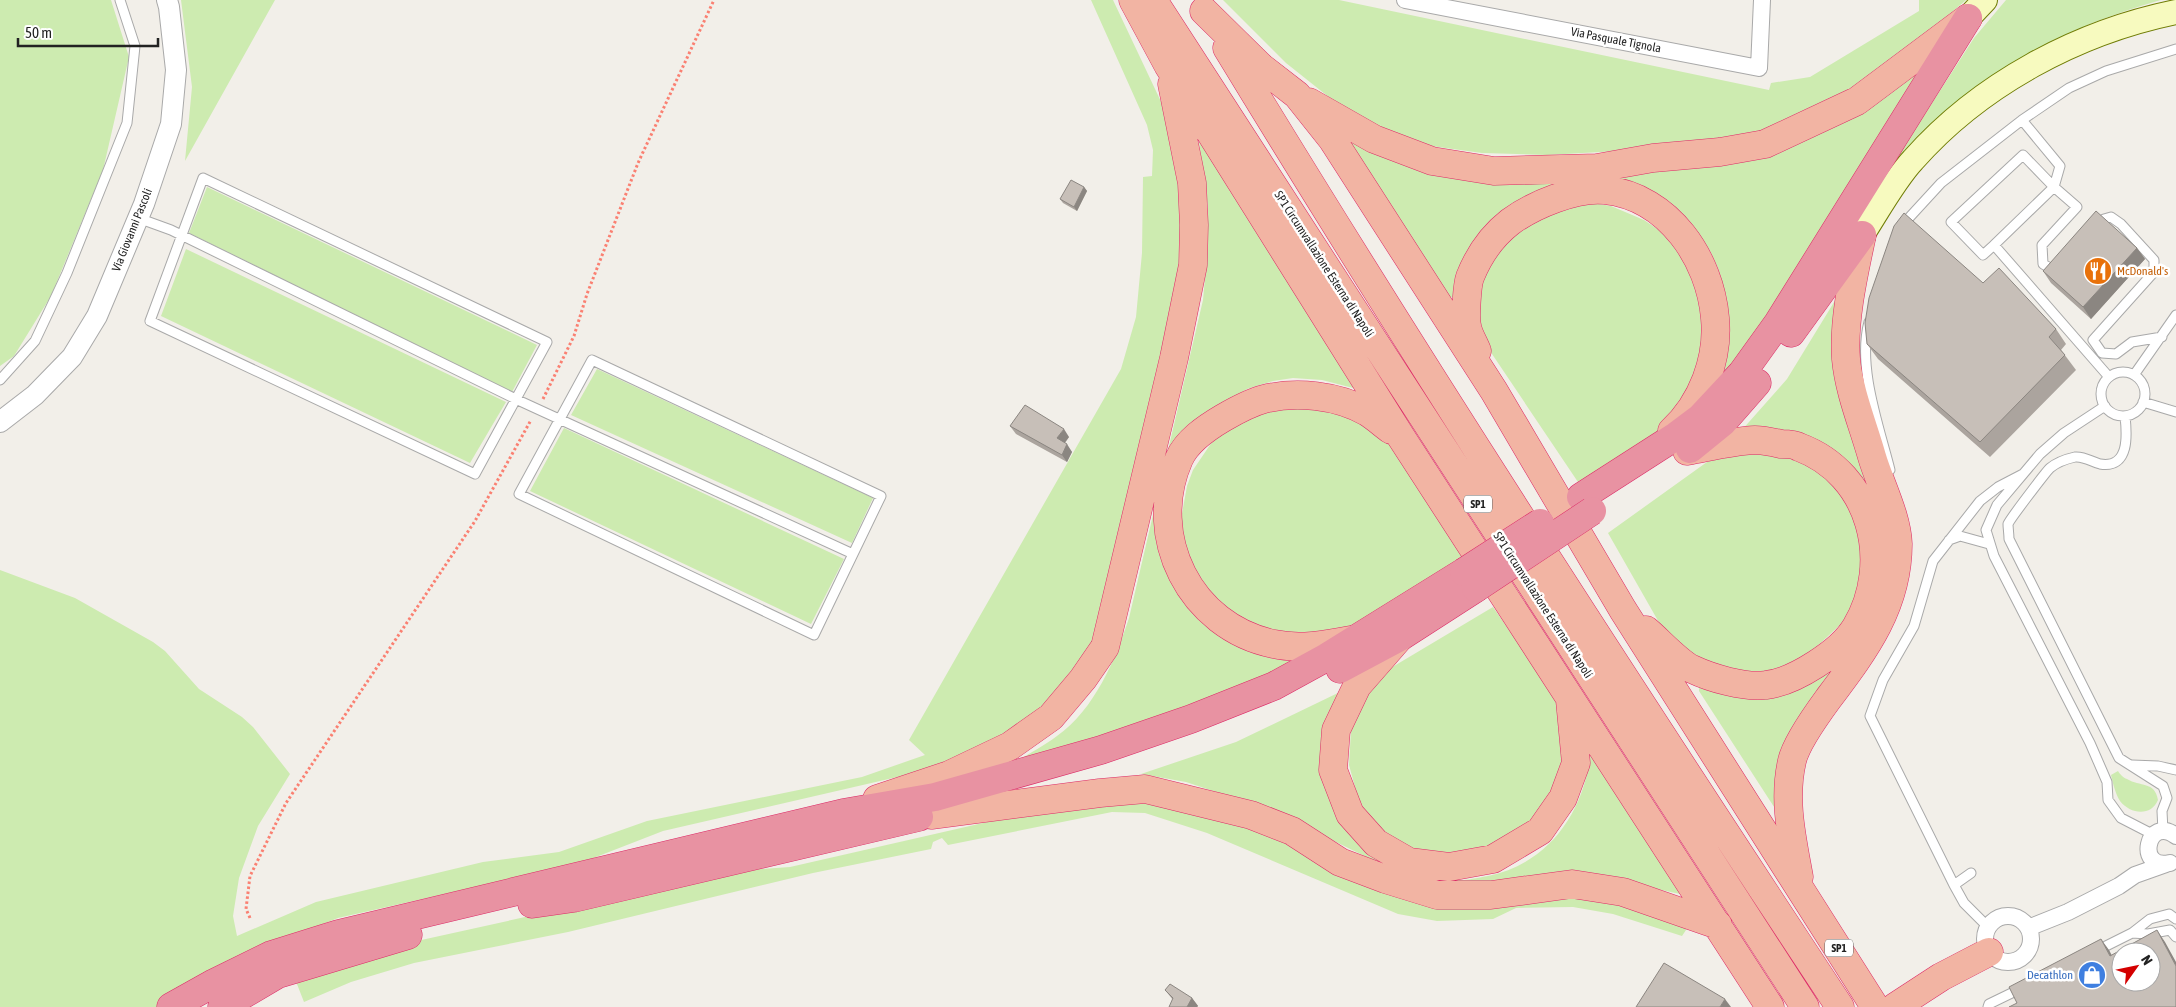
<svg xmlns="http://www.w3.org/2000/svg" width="2176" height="1007" font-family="'Asap Condensed',sans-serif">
	<rect width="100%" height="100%" fill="#f2efe9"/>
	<path fill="#cdebb0" d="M0,0H111L129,57L103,170L51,296L14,356L0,366Z
		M181,0H275L185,161L192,87Z
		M1091,0H1113L1164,108L1181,173V291L1096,646L1047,713L945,766L663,831L578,864L338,918L264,947L159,1007H0V570L75,598L153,642L165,651L199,689L242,717L253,727L290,774L258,826L239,878L233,916L237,936L316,902L483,862L559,852L647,821L862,777L925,755L909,740L1121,369L1136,317L1142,253L1143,177L1152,176L1153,150L1147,125Z
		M1223,0H1339L1769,90L1771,83L1810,77L1919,11V0H1966L1880,75L1752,138L1689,147L1547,155L1482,153L1431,146L1377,127L1330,98L1286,63Z
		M2006,0H2161C2051,31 1972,78 1894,162L1974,38Z
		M1928,57L1758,338L1724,373L1729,338L1727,302L1718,268L1710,251L1698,234L1599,181L1464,264L1453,297L1450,298L1349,141L1600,175L1664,171L1733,161Z
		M1206,141L1357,389L1322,380L1293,378L1273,381L1247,389L1219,406L1161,509L1237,645L1271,658L1289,661L1288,665L1210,700L1139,725L1014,763C1028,754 1044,746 1057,736C1095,709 1115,660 1129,618L1203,300L1206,267L1208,207L1199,142Z
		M207,187L537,345L512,392L189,233Z
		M1593,203L1611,206L1644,220L1659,230L1684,256L1709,324L1683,413L1582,488L1490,351L1479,319L1477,295L1485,271L1501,244L1545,210Z
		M186,249L506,402L470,463L161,316Z
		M1839,294L1877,501L1741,431L1787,379Z
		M597,369L873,498L852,543L571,415Z
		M1274,406L1347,411L1393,443L1466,562L1346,636L1296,644L1219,611L1185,553L1181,519L1187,486L1193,470L1212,442L1239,421Z
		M564,428L844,559L811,624L530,491Z
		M1772,450L1818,468L1852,505L1865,566L1851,610L1842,623L1810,653L1790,667L1771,672L1748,673L1724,669L1699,659L1680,647L1661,626L1608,533L1707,462L1722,455Z
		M1493,607L1554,695L1563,717L1566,765L1526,838L1433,860L1389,838L1366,813L1358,798L1349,765L1351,730L1363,699L1384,672Z
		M1850,649L1776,810L1699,691V682L1715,688Z
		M1342,691L1344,811C1371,828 1397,845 1424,863C1431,867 1441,877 1450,879C1460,882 1477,878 1488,876C1550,863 1585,811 1591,750L1689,896L1607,878L1453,885L1425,881L1383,865L1297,823L1243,801L1186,782L1141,774L1236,742Z
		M2118,771C2120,774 2123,778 2127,779C2140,787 2155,781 2158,800C2151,817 2130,814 2120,801C2115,793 2113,783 2111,775Z
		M1137,797L1204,809L1370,879L1594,896L1688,927L1682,936L1613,914L1573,907L1516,908L1493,919L1437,921L1398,914L1207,833L1145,813L1112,812L948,845L942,838L933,842L931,849L813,873L568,932L414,963L351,982L304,1002L295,979L385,948L734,871L790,867L1080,801Z"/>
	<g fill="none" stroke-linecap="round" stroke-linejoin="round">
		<defs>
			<path id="service" d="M2022,120L2060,166L2054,187L2077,207L2042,245L2043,264L2050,268L2057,266
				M203,178L547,342L475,474L150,321Z
				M138,218L171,230L522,402L853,554
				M1904,227L1907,220L1941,183L2022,120L2069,88L2106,71L2176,49
				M2096,227L2104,219L2111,217L2121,224L2154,260V272L2093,340L2102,353L2116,354L2132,342L2162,337
				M1994,245L2054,187L2023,155L1951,222L1983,255L1994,245L2109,377
				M1869,322C1857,367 1879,426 1890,470
				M592,360L881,496L814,635L519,494Z
				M2101 394a22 22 0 1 1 44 0a22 22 0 1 1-44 0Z
				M2134,375L2176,315
				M0,380L35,341L67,273L127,123L135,46L120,0
				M2143,402L2176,412
				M2105,406L2064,433L2040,454L1997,505L1986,530L1994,556L2090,743L2107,782L2108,800L2121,818L2154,835
				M2125,416C2127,434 2130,469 2100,464C2092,462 2084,456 2075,457C2066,459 2056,463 2050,468C2045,473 2010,519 2008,524C2008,528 2009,534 2009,539L2119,758L2163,786L2167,798L2162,811L2163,831
				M1949,540L1960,536L1989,544
				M2132,765L2158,766L2176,770
				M1954,885L1971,873
				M1988,927L1964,903L1954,885L1870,716L1883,680L1914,626L1933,561L1980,501L1998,487L2023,474
				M2132,933L2148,934L2170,930L2176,937
				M2096,951L2132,933L2150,919L2169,914L2176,919
				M1988,1007L1989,1004L2022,988"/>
			<path id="minor" d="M1405,0L1759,68L1762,0
				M2170,863C2135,871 2147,814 2176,836
				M1985 939a23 23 0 1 1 46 0a23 23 0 1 1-46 0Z
				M2028,928L2068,912L2119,886L2135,875L2166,864"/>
			<path id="tertiary" d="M0,422L35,395L72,357L97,316L144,204L171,124L176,70L169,7L167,0"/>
			<path id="secondary" d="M1968,18L1985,0
				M1862,235C1877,212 1895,179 1913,160C1980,84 2078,32 2176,12"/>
			<path id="trunk" d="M1133,0L1168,65L1401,437L1770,1007
				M1153,0C1372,334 1586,672 1805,1007
				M1204,11L1261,67L1297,95L1332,139L1494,391L1623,610L1875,1007
				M1227,48C1424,372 1631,690 1840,1007
				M1309,102L1374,139L1432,161L1494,171L1597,168L1653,158L1720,152L1765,144L1857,101L1968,18
				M1477,351C1474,343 1468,334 1467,326C1465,318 1467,285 1470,277C1478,257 1492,236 1510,222C1533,205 1576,187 1605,190C1669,197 1710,259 1715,318C1719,359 1702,403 1672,431
				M1646,630C1658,640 1679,663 1692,669C1711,678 1745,688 1766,685C1794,682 1841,652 1856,627C1894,563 1872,474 1799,447C1794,444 1787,444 1781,444C1772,442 1763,440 1755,440C1732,441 1709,447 1687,451
				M1399,638L1357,686L1336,730L1333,770L1350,814L1376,843L1409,862L1449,867L1493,859L1540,831L1563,798L1576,763L1570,700
				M1356,639C1329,644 1301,650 1274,644C1190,627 1145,536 1179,459C1187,441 1206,428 1223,418C1235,411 1249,403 1264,399C1296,391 1337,395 1367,412C1375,417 1383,424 1391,430
				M877,799L949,775L1010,746L1051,717L1083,679L1105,647L1174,358L1193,265L1194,225L1192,183L1172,84
				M931,815L1100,793L1145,789L1251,815L1292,831L1340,862L1385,879L1437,895H1491L1572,884L1623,892L1718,925
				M1799,877C1792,838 1783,800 1792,761C1796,743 1817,714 1828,699C1864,651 1898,607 1898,544C1897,516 1880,484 1872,457C1863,425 1849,392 1846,359C1843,320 1854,273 1862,235
				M1895,1007L1941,977L1989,952"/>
			<path id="motorway" d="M1791,333L1862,235
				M1690,449L1722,423L1757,383
				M1581,497L1676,436L1700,418L1742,373L1778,323L1968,18
				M1340,669L1400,637L1476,588
				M532,904L574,898L919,817
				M171,1007L214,983L271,955L338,934L843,813L935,797L1101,750L1191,719L1274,686L1327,657L1464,572
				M222,1007L278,974L408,935"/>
		</defs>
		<use href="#service" stroke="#a9a9a9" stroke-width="11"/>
		<use href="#minor" stroke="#a9a9a9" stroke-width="18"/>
		<use href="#tertiary" stroke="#a9a9a9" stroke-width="22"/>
		<use href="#secondary" stroke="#707d05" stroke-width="26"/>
		<use href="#trunk" stroke="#dc2a67" stroke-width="29"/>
		<use href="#motorway" stroke="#dc2a67" stroke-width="29"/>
		<path stroke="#fa8072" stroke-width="3" stroke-dasharray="2.5 2.5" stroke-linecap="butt" d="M543,399L574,336L587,294L638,163L714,0
			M250,918L246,909L250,876L286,803L475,521L531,420"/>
		<use href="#service" stroke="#fff" stroke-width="9"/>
		<use href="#minor" stroke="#fff" stroke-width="16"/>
		<use href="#tertiary" stroke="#fff" stroke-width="20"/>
		<use href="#secondary" stroke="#f7fabf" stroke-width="24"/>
		<use href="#trunk" stroke="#f2b4a3" stroke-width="28"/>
		<use href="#motorway" stroke="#e892a2" stroke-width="28"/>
		<defs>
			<path id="motorway-bridge" d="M1464,572L1540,523
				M1476,588L1592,511"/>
		</defs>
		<use href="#motorway-bridge" stroke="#dc2a67" stroke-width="29" stroke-linecap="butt"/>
		<use href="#motorway-bridge" stroke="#e892a2" stroke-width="28"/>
	</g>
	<path fill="#aba49e" d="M1084,187L1087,191L1077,211L1063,203L1060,199Z
		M2137,248L2145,259L2091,319L2051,283L2043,271Z
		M1983,283L2056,329L2066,344L2061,350L2076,370L1990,457L1878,359L1867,344Z
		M1010,426L1069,437L1065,443L1072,452L1067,462L1016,434Z
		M1165,990L1192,998L1198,1006L1197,1007H1169L1173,1000Z"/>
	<path fill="#8b8681" d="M1084,187L1087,191L1077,211L1074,207Z
		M2137,248L2145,259L2091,319L2083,307Z
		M1064,429L1069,437L1062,446L1057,438Z
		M1067,444L1072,452L1067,462L1062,455Z
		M2157,930L2165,942L2176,962V966Z
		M2101,939L2109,950L2118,967L2110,956Z
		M1192,998L1198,1006L1197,1007H1187Z
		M1725,999L1731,1007H1720Z"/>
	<path fill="#c7bfb8" stroke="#8b8681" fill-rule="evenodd" d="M1071,180L1084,187L1074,207L1060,199Z
		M2096,211L2137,248L2083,307L2043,271Z
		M1904,213L1983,283L1999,268L2056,329L2049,337L2065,355L1980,442L1867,344L1865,323L1869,298L1894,226Z
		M1025,405L1064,429L1057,438L1067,444L1062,455L1010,426Z
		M2157,930L2176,966V1007H2009L2017,1003L2009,987L2101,939L2110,956ZM2121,952H2151V982H2121Z
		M1664,963L1725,999L1720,1007H1636Z
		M1170,984L1192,998L1187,1007H1169L1173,998L1165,990Z"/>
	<defs>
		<symbol id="restaurant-disc" viewBox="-11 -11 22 22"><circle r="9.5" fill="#e8710a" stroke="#fff"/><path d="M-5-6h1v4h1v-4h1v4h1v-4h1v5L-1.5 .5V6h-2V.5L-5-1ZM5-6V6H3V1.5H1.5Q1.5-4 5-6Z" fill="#fff"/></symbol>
		<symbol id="shop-disc" viewBox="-11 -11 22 22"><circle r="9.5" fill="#3f7fe0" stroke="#fff"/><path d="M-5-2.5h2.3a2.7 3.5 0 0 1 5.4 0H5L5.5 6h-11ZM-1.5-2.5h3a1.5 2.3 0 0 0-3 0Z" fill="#fff"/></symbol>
	</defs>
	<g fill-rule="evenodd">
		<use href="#restaurant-disc" x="2082" y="255" width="32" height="32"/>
		<use href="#shop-disc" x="2076" y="959" width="32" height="32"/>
	</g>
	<g text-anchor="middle" stroke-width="5" stroke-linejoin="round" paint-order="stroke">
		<g fill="#fff" stroke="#646464" stroke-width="1">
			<rect x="1464" y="495.5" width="28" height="17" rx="4"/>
			<rect x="1825" y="939.5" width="28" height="17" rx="4"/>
		</g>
		<g font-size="11" font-weight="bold" fill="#222">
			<text x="1478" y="508">SP1</text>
			<text x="1839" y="952">SP1</text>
		</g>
		<g font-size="12" fill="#222" stroke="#fff">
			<text transform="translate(1616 40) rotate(11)" y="4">Via Pasquale Tignola</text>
			<text transform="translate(132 230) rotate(-68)" y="4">Via Giovanni Pascoli</text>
			<text transform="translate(1324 264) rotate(57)" y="4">SP1 Circumvallazione Esterna di Napoli</text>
			<text transform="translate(1543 605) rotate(57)" y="4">SP1 Circumvallazione Esterna di Napoli</text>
		</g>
		<g font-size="12" fill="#c56008" stroke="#fff" text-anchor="start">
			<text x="2117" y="275">McDonald's</text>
		</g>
		<g font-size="12" fill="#366cbe" stroke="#fff" text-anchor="end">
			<text x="2073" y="979">Decathlon</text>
		</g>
	</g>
	<g transform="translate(2136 967) rotate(57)"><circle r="24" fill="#ffffff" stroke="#a7a7a7"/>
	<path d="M0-4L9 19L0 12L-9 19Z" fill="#d40000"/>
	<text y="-8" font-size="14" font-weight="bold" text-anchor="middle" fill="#222222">N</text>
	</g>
	<path d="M18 38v8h140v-8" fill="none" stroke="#222222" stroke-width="2.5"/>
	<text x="25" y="38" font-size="15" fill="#222222" stroke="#ffffff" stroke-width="4" paint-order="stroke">50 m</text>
</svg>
